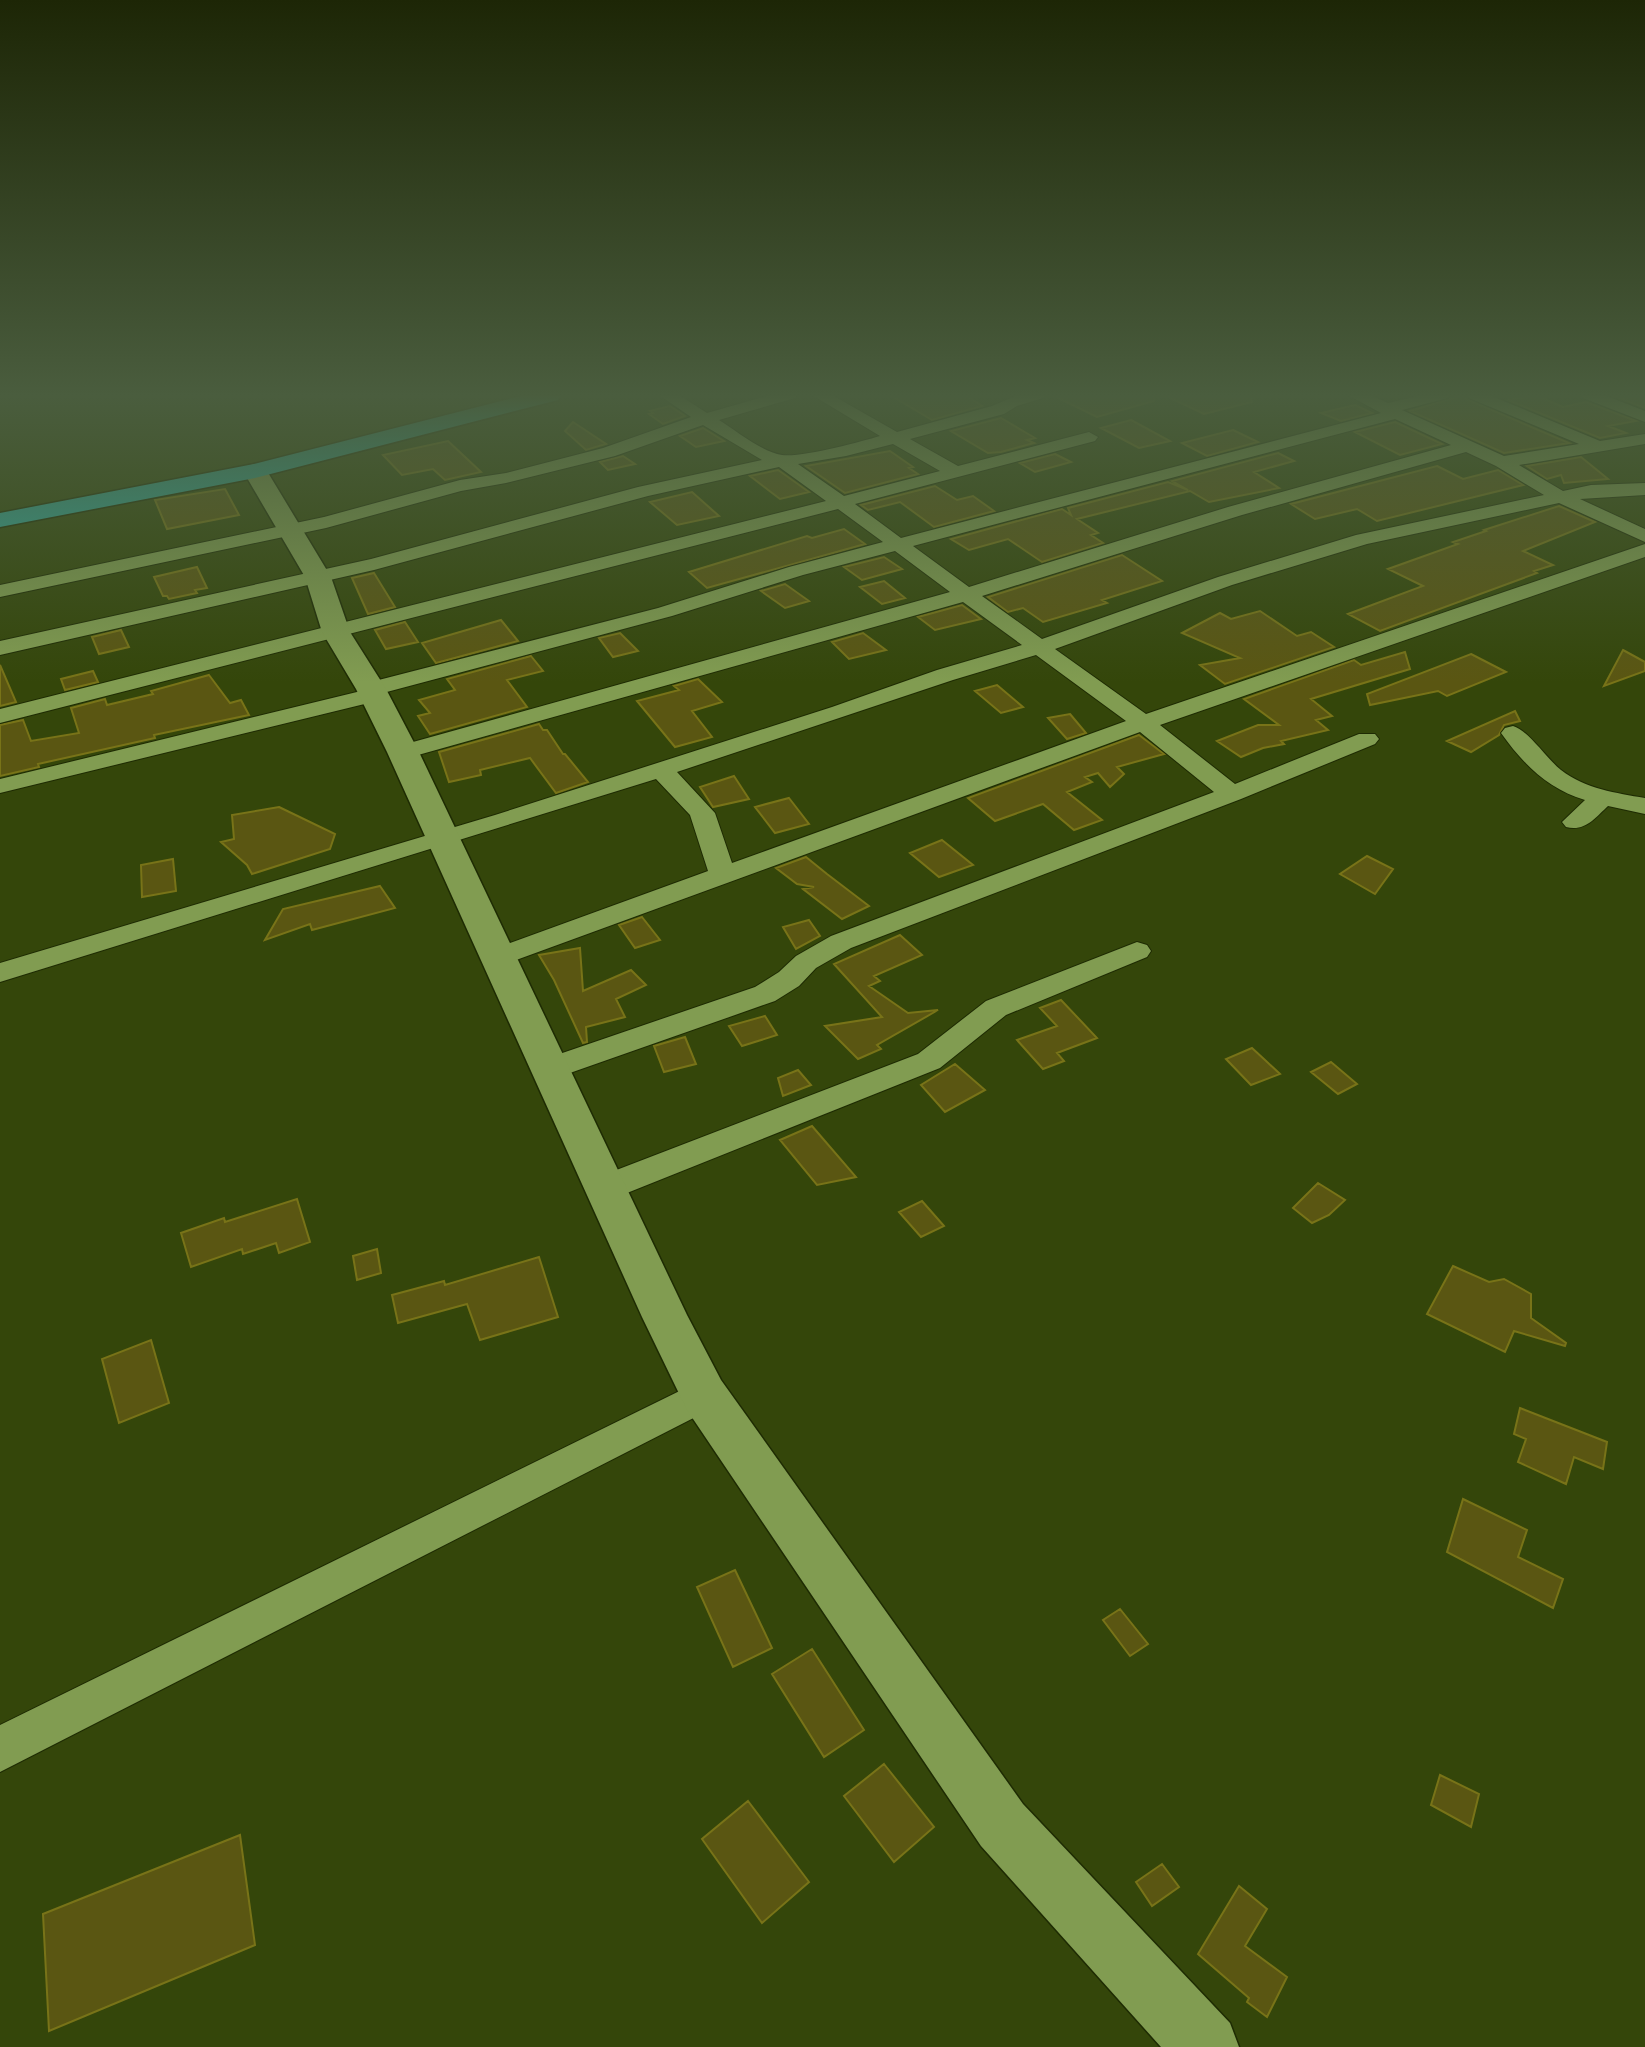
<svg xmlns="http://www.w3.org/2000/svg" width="1645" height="2047" font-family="Ubuntu,sans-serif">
	<rect width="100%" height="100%" fill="#34460a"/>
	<path fill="#5a5612" stroke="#787318" stroke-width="2" d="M890,395H965L982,406L932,420Z
		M1052,395H1154V401L1097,417Z
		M1164,395H1251L1252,402L1204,414Z
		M1463,395L1468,400L1569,443L1504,453L1410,411Z
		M1535,395L1563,407L1586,402L1636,421L1608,426L1626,433L1600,438L1508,400Z
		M1612,395H1645V408Z
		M1355,405L1372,413L1341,421L1321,413Z
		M670,406L685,416L663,424L649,414L653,413L650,411Z
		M1001,418L1035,438L1027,440L1034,443L1001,452L988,453L951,431Z
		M1131,420L1170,441L1139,448L1101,428Z
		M573,422L606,444L586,450L565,431Z
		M1395,422L1442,444L1400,455L1355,432Z
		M703,428L724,441L696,447L680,436Z
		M1233,430L1258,442L1207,456L1182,443Z
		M448,441L481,472L445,480L433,469L402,475L383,455Z
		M890,451L913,467L909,468L918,474L845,493L806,466Z
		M1278,453L1294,461L1254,472L1279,488L1209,502L1190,491L1077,519L1098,533L1091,535L1103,543L1042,562L1008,539L969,550L951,539L1062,509L1071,515L1068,508L1168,482L1188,490L1172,481Z
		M1055,454L1071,462L1035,472L1020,463Z
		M623,456L635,464L608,470L600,462Z
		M1581,457L1608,479L1564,483L1561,475L1547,479L1527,466Z
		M1437,466L1463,479L1498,470L1523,485L1377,521L1357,509L1315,519L1291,504Z
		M778,470L781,472L809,492L780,499L750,476Z
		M935,486L957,500L973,496L994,511L934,527L900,502L868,510L861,505Z
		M225,489L239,515L167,529L155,500Z
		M692,492L719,516L677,525L650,502Z
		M1559,506L1595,522L1523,551L1553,565L1534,571L1537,573L1380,631L1348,614L1423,586L1388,569L1458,544L1453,542L1486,531L1484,530Z
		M844,529L865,544L707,588L689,572L807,536L812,538Z
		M1122,555L1162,581L1102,600L1107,603L1043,622L1023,608L1008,612L988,597Z
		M884,557L902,569L862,580L844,567Z
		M197,567L207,588L195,590L197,593L169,599L167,596H163L154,577Z
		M374,573L395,607L368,614L352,578Z
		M884,581L905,598L882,604L860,587Z
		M785,584L809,601L785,608L761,591Z
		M962,605L981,619L935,630L918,617Z
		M1260,611L1297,636L1311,632L1334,647L1225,684L1200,665L1240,658L1182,633L1220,613L1231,619Z
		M501,620L518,641L436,663L422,643Z
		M405,622L418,642L386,649L375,630Z
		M121,630L129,647L99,654L92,637Z
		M620,633L638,651L613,657L599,638Z
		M863,633L886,650L849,659L832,642Z
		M1623,650L1645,662V671L1604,686Z
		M1405,652L1410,669L1311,699L1332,716L1316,720L1328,730L1281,741L1284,744L1263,748L1241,757L1217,741L1258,725H1279L1244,699L1354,660L1361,665Z
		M1471,654L1506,672L1447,696L1438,691L1370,705L1367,694Z
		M531,656L543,671L507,680L527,707L430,734L418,716L430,713L419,700L455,690L447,679Z
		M0,665L16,702L0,706Z
		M93,671L98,682L65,690L61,679Z
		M209,675L230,703L241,700L249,715L154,735L155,738L38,764L39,767L0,776V725L23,720L31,741L79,733L71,708L105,699L107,705L153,694L151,691Z
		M698,679L722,702L692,711L712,737L675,747L637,701L679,690L674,686Z
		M997,685L1023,707L1001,713L975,691Z
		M1515,711L1520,721L1504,725L1499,735L1471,752L1447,741Z
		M1070,714L1086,733L1067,739L1048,718Z
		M539,724L543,730H547L563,754H565L588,782L556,793L530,758L480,770L481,775L449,782L439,752Z
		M1139,735L1164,754L1117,767L1124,774L1110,787L1098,773L1085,777L1092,782L1067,792L1102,820L1074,830L1043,804L995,821L968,798Z
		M734,776L749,799L713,807L700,787Z
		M789,798L809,824L775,833L755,807Z
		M279,807L335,834L330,849L252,874L247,865L221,842L234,839L232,815Z
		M942,840L973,865L939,877L910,853Z
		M1367,856L1393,869L1375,894L1340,874Z
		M806,857L827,874L869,906L842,919L803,889L814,887L797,884L776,868Z
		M173,859L176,891L142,897L141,865Z
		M380,886L395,908L312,930L310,924L265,940L283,909Z
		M642,917L660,940L635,948L619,925Z
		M809,920L820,936L796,949L783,927Z
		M900,935L922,955L874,976L880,981L869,986L908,1013L938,1010L877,1045L881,1049L858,1059L825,1026L882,1017L834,964Z
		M580,948L583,991L631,970L646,985L616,999L625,1017L586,1027L587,1042L583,1043L554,980L539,955Z
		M1061,1000L1097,1038L1057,1053L1064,1061L1043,1069L1017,1040L1057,1026L1040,1008Z
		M765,1016L777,1035L742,1046L729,1026Z
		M685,1037L696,1064L664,1072L654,1046Z
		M1252,1048L1265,1060L1280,1074L1251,1085L1226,1059Z
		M1331,1062L1357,1084L1338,1094L1311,1072Z
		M955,1064L985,1090L945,1112L921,1085Z
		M798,1070L811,1085L783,1096L778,1078Z
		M812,1126L856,1177L817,1185L780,1140Z
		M1318,1183L1345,1200L1329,1215L1312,1223L1293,1208Z
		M297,1199L310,1242L279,1253L276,1243L243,1254L242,1249L191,1267L181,1233L224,1218L225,1222Z
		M922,1201L944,1226L921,1237L899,1212Z
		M377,1249L381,1273L357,1280L353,1256Z
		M539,1257L558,1317L480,1340L467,1304L398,1323L392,1295L444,1281L445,1285Z
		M1453,1266L1489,1282L1504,1279L1531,1294V1318L1566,1343L1565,1346L1514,1331L1505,1352L1427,1314Z
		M151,1340L169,1403L119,1423L102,1359Z
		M1520,1408L1607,1442L1603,1469L1574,1457L1566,1484L1518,1462L1526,1439L1514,1434Z
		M1463,1499L1527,1530L1518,1557L1563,1579L1553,1608L1447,1552Z
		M735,1570L772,1648L733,1667L697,1587Z
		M1120,1609L1148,1644L1130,1656L1103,1620Z
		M812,1649L864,1730L824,1757L772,1674Z
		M884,1764L934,1827L894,1862L844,1796Z
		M1440,1775L1479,1794L1471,1827L1431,1805Z
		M748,1801L809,1882L762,1923L702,1839Z
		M240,1835L255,1945L49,2031L43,1914Z
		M1162,1864L1179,1887L1152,1906L1136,1882Z
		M1239,1886L1267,1909L1245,1946L1287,1977L1267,2017L1247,2002L1249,1998L1198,1954Z"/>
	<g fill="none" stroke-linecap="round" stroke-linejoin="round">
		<defs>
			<path id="street" d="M659,395H679L707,413L770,395H797L795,398L719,420C737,431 760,451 782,455C800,458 860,442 880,436L812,395H832L897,432L992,406L1018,395H1045L1043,398L1017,406L1004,414L910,439L958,466L1089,432L1098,437L1095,441L855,504L901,538L1381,413L1348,395H1370L1388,403L1422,395H1450L1448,398L1402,410L1504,456L1579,444L1469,398L1467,395H1489L1600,441L1645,434V444L1519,465L1563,491L1591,485L1645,483V495L1580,499L1645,529V542L1559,503L1367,544L1232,585L1055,649L1146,714L1645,544V557L1160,725L1235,784L1359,734H1375L1379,739L1375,744L1241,799L851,948L816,968L799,986L775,1001L550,1080L539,1077L535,1069L539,1061L755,987L779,972L796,956L831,936L1214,792L1140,732L508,963L498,966L488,963L484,957L488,951L708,871L690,815L656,779L0,982V963L495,815L832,707L937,670L1022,645L963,602L411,757L403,759L395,757L391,752L395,747L950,592L895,551L803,575L672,616L383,693L381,700L0,793V779L361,691L363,684L658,608L789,567L883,542L838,509L0,723V709L826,501L779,467L648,496L374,570L0,655V641L371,559L638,487L762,460L703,425L615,456L506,483L461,491L326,528L0,597V585L324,517L460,480L506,473L603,448L691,417ZM1395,419L1451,445L1228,507L969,587L913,546ZM893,444L940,471L844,496L798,464L846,456ZM1466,452L1496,466L1544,495L1356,535L1218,577L1042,639L982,596L1242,515ZM1036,655L1126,721L732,863L715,813L677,772L953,680Z
				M1581,395H1604L1645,411V422L1583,398Z
				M1513,726C1528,730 1547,759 1561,770C1586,789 1616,793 1645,798V814L1608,806C1595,818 1585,832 1566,827L1562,822L1585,800C1548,789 1523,764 1501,733L1505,728Z
				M1137,942L1147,945L1151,951L1147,957L1006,1015L940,1068L617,1197L605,1200L593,1197L588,1188L593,1179L918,1054L986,1001Z
				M704,1379L717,1384L723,1395L717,1406L0,1772V1725Z"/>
			<path id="secondary" d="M255,464L263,466L267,471L331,577L350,632L386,689L419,752L687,1315L721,1380L1023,1804L1230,2023L1239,2047H1161L981,1846L687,1410L642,1317L387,752L356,689L322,632L305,577L243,471L247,466Z"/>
			<path id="highway" d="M525,395H561L558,400L255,478L0,527V513L254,464Z"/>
		</defs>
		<use href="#street" stroke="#1e2b03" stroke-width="2"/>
		<use href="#secondary" stroke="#1e2b03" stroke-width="3"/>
		<use href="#highway" stroke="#1e2b03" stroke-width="3"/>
		<use href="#street" fill="#819c51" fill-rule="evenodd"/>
		<use href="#secondary" fill="#819c51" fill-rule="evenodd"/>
		<use href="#highway" fill="#31a89d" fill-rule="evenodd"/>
	</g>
	<linearGradient id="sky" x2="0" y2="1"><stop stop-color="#1d2606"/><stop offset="0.58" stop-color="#4a5d3e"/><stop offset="1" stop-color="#4a5d3e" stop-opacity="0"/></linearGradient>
	<rect width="1645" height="682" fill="url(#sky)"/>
</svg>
